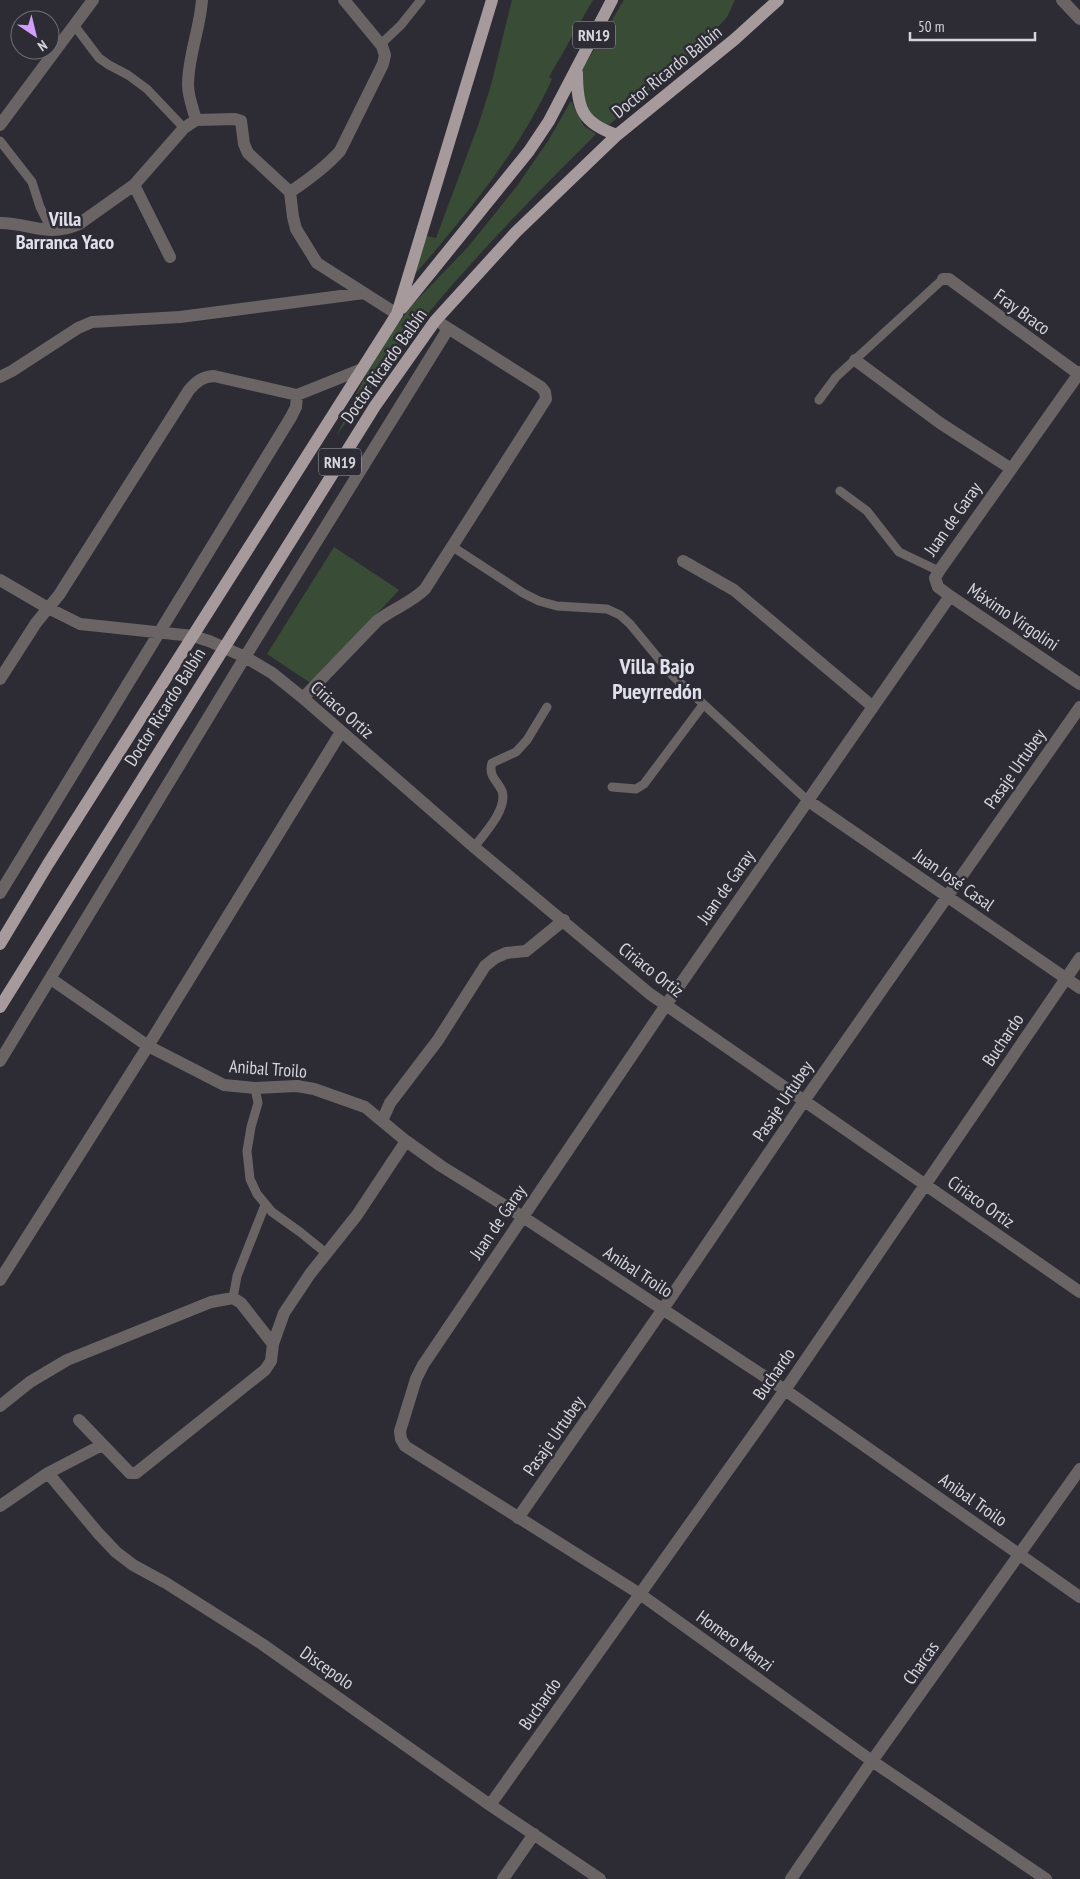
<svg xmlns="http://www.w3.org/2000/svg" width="1080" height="1879" font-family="'PT Sans Narrow',sans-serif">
	<rect width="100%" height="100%" fill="#2d2c35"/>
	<path fill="#394c35" d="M512,0H593L549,77L552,79C518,154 464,217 411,279L426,236L436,238L479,123L491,85Z
		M624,0H735L727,17L699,48L609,125L598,122L583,103L580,73Z
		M571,101L584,126L596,134C527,203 457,274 398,351C377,378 357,407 337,435L376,353L412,305L468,247L517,186L548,141Z
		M334,547L399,590L312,684L267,654Z"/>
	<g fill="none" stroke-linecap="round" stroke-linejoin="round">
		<path stroke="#6a6465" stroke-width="9" d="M74,25L99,58L109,65L128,75L147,89L184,128
			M381,44L401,25L421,0
			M0,141L32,182L40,207L52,231
			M819,400L836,377L943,279
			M840,491L867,511L899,552L939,571
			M453,547L523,593L539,601L557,606L607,609L620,615L630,624L673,676L807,800
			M612,787L636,789L644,784L703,705
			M474,847C484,834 508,809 502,791C497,780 488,776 492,763L516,752L527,740L547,707
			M255,1088L258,1103L251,1127L247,1151L250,1179L257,1194L272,1212L300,1232L326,1253
			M233,1298L237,1276L265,1205"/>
		<path stroke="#6a6465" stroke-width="12" d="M202,0C200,29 188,56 188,85C188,96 193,109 196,120L235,119L241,121L244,144L248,153L290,192L293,217L296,229L317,263L397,314
			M1062,0L1080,19
			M0,125L93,0
			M134,185L170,257
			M290,192C308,180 325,168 340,151L383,64L385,55L382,46L344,0
			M0,223C31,223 48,238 79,224L134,185L184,128L196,120
			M943,279H949L1080,375
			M855,360L940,423L1010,468
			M0,377L12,371L78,328L92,322L180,317L364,293
			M683,561L734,590L872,706
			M0,580L48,608L80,624L193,636L209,641L245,657L272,673L303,698L474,847L650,994L1080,1292
			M950,596L1080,684
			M0,679L36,623L59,595L189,390C197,381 202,377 214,376L297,395L362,369
			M303,698L377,621C392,609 411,603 425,589L546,399L545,392L541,387L443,325
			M807,800L1080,988
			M0,893L291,417L296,407L297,395
			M51,979L148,1046L224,1085L255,1088L297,1086L314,1089L365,1107L406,1141L441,1166L523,1217L785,1390L1080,1597
			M0,1061L245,657L448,329
			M382,1121L390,1103L438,1040L485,966L495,958L506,953L526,951L564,920
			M0,1280L148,1046L341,732
			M0,1406L30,1382L67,1360L211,1302L233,1298L241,1303L273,1344
			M79,1420L130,1473H136L265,1370L271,1361L273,1344L284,1313L310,1274L357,1215L406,1141
			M48,1473L98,1533L116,1552L133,1565L166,1583L262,1644L490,1805L600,1879
			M0,1506L48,1473L102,1445
			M518,1518L663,1309L804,1101L1080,707
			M490,1805L785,1390L1080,958
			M503,1879L534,1834
			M791,1879L872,1761L1080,1469
			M1046,1879L872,1761L640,1594L405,1446L401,1439L400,1431L416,1379L423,1365L666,1005L950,596L938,587L935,578L939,571L1080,372"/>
		<path stroke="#a79a9c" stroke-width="12" d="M577,73C577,109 582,123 617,135
			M402,308L529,151L549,121L612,0
			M0,944L48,864L397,314L492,0
			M0,1007L375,406L435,321L516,232L617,135L735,39L778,0"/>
	</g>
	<g text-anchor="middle" stroke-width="5" stroke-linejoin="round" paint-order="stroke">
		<g fill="#2d2c35" stroke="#a3a2a9" stroke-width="1">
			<rect x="573" y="21.5" width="42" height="27" rx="4"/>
			<rect x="319" y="448.5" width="42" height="27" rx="4"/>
		</g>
		<g font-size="16" font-weight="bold" fill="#d5d5db">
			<text x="594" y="41">RN19</text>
			<text x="340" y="468">RN19</text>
		</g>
		<g font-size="18" fill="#d5d5db" stroke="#2d2c35">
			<text transform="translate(667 72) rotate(-39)" y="6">Doctor Ricardo Balbín</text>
			<text transform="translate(1022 312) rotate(36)" y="6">Fray Braco</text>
			<text transform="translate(384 366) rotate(-55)" y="6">Doctor Ricardo Balbín</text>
			<text transform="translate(953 519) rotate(-55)" y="6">Juan de Garay</text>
			<text transform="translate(1013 617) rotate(34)" y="6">Máximo Virgolini</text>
			<text transform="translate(165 707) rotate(-58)" y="6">Doctor Ricardo Balbín</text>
			<text transform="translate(342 710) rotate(41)" y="6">Ciriaco Ortiz</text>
			<text transform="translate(1015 769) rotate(-55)" y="6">Pasaje Urtubey</text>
			<text transform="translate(954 880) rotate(35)" y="6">Juan José Casal</text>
			<text transform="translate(726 887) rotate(-55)" y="6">Juan de Garay</text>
			<text transform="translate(651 970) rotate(38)" y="6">Ciriaco Ortiz</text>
			<text transform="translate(1003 1040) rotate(-56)" y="6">Buchardo</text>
			<text transform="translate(268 1069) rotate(4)" y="6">Anibal Troilo</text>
			<text transform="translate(783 1101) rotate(-56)" y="6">Pasaje Urtubey</text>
			<text transform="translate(981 1202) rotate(35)" y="6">Ciriaco Ortiz</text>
			<text transform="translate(498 1222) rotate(-56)" y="6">Juan de Garay</text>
			<text transform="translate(638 1272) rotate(33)" y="6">Anibal Troilo</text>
			<text transform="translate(774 1374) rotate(-55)" y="6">Buchardo</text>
			<text transform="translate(554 1436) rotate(-55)" y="6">Pasaje Urtubey</text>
			<text transform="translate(973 1500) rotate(35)" y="6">Anibal Troilo</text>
			<text transform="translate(735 1641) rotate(36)" y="6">Homero Manzi</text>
			<text transform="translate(921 1663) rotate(-55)" y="6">Charcas</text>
			<text transform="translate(327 1668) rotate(35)" y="6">Discepolo</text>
			<text transform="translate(540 1704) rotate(-55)" y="6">Buchardo</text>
		</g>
		<g font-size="20" font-weight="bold" fill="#e0e0ec" stroke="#2d2c35">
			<text x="65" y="226">Villa<tspan x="65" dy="23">Barranca Yaco</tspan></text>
		</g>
		<g font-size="22" font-weight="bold" fill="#e0e0ec" stroke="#2d2c35">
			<text x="657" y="674">Villa Bajo<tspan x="657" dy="25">Pueyrredón</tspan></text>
		</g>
	</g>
	<g transform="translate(35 35) rotate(145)"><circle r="24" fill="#2d2c35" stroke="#707077"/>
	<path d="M0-4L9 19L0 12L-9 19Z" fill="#d19dfe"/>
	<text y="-8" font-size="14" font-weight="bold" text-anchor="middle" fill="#d5d5db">N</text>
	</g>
	<path d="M910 32v8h125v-8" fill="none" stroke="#d5d5db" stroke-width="2.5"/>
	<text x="918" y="32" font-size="15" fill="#d5d5db" stroke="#2d2c35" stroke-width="4" paint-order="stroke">50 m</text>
</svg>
